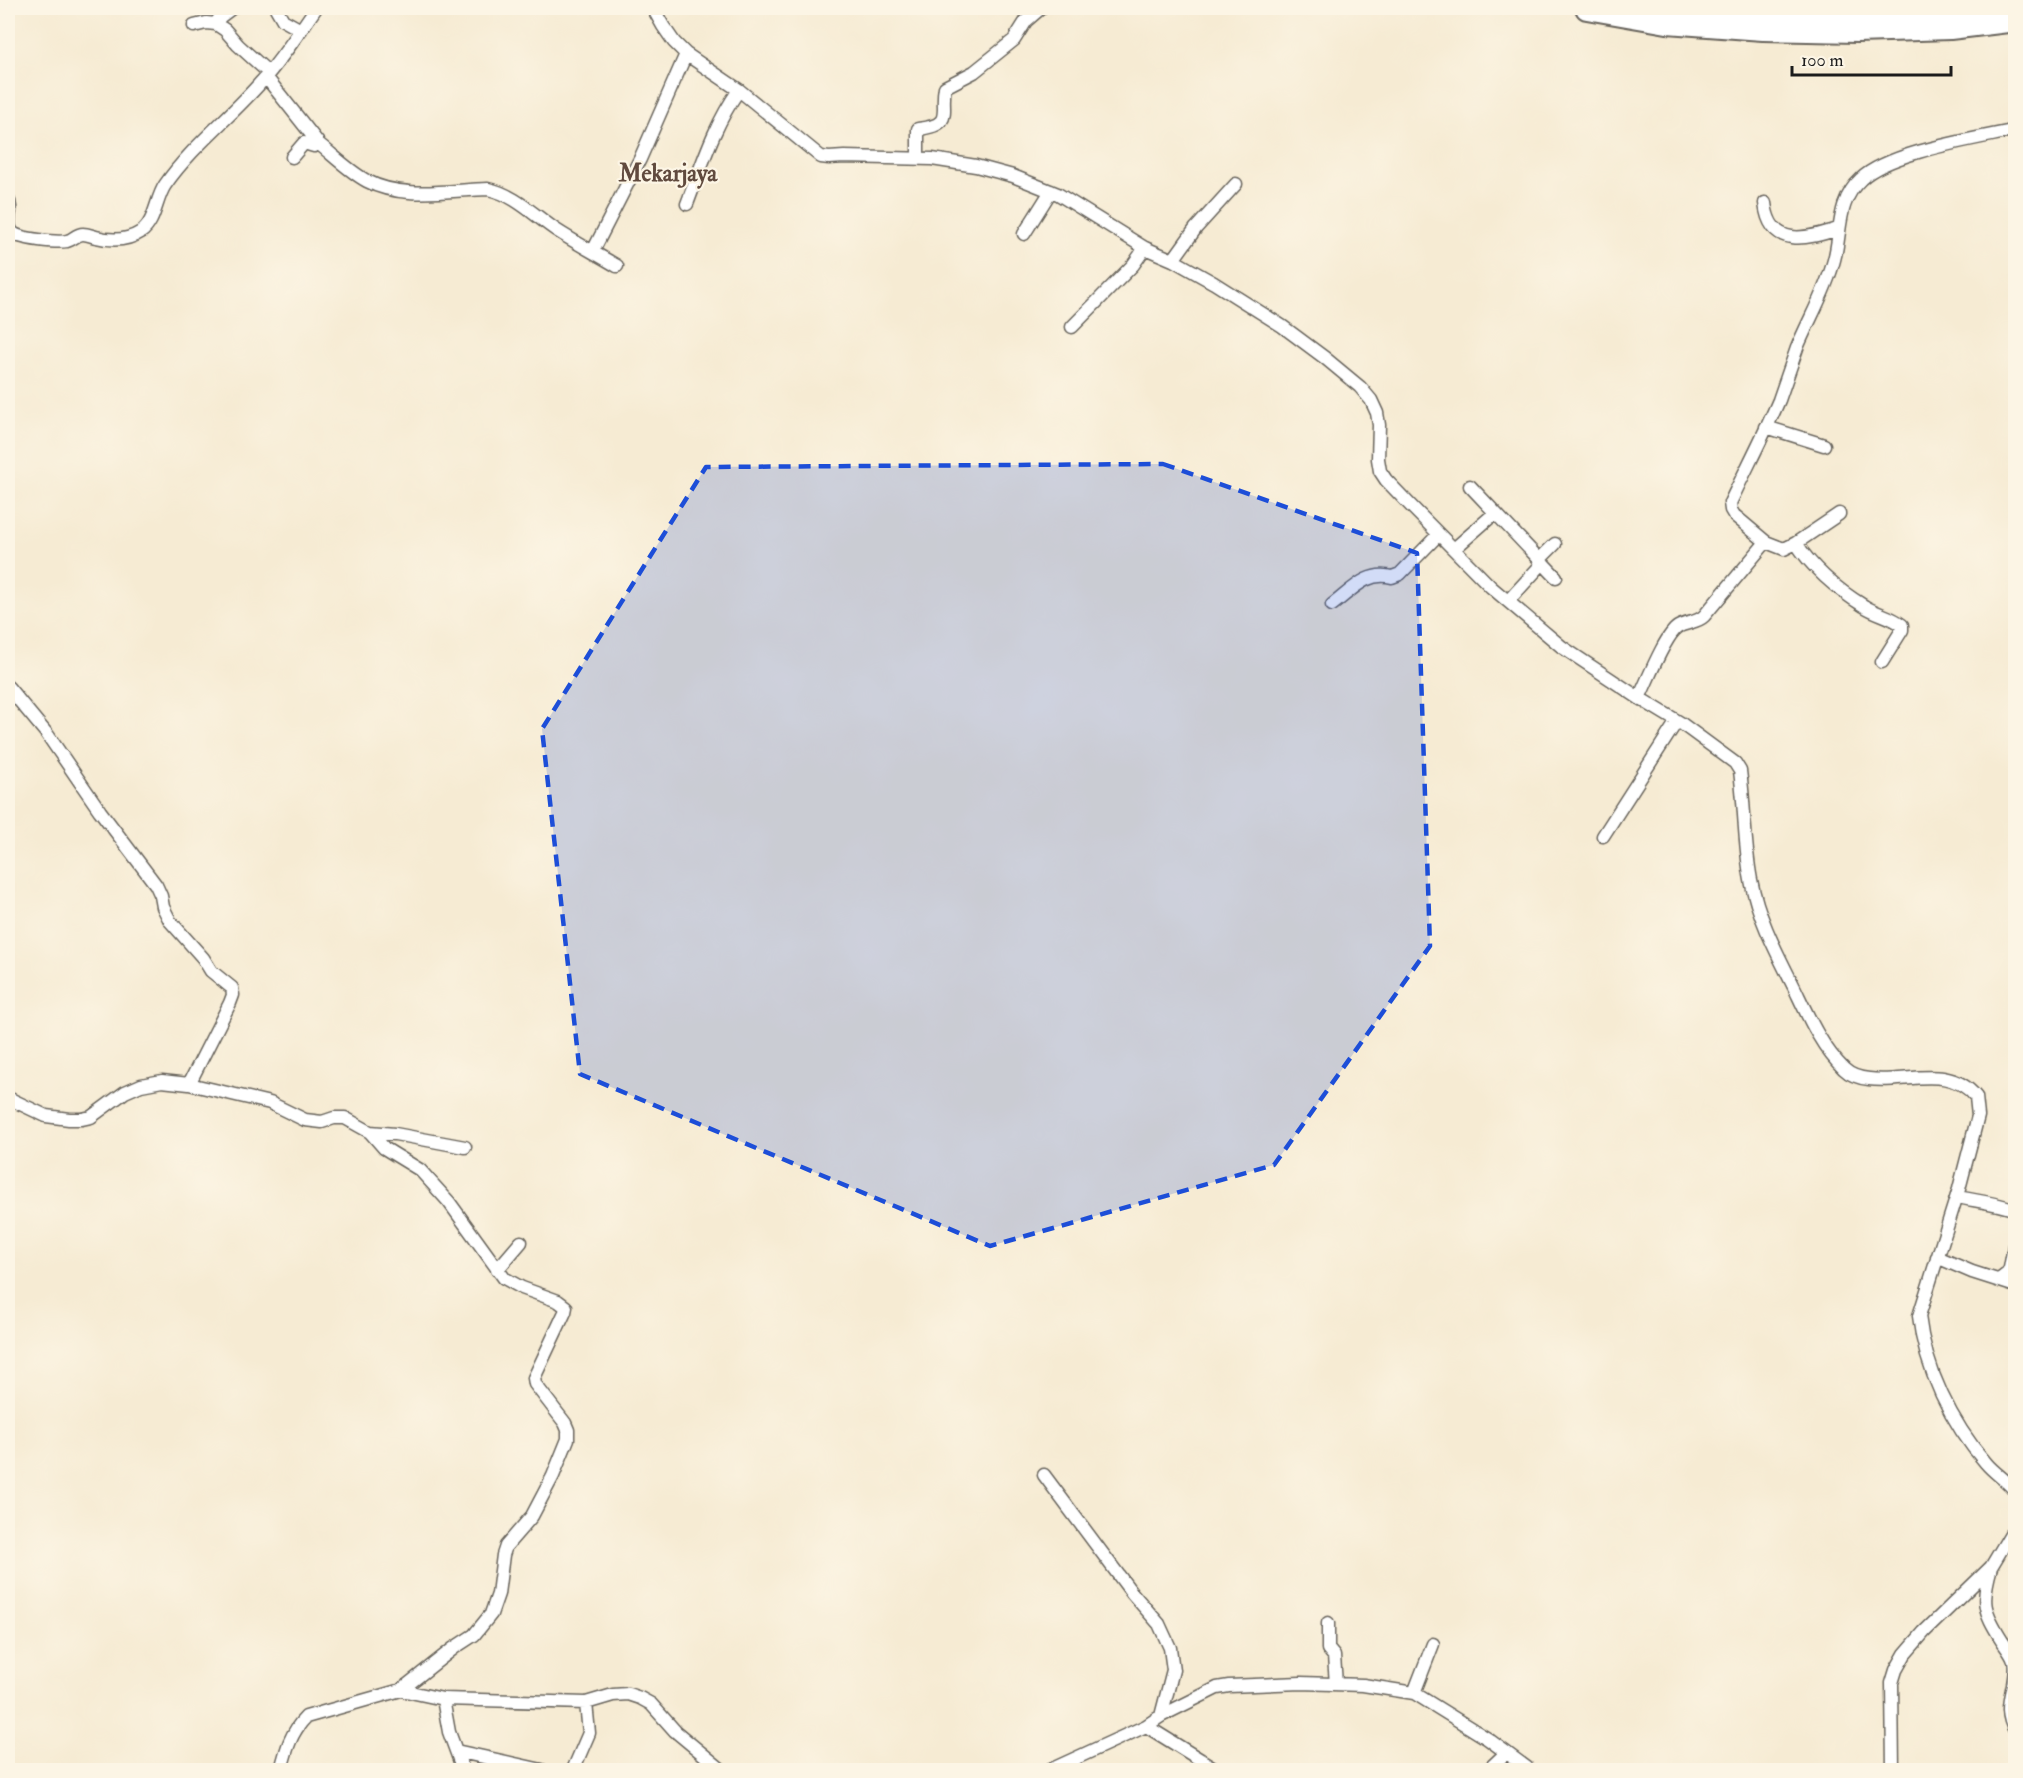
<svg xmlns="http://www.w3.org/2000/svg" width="2023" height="1778" font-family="'IM FELL Double Pica',serif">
	<rect width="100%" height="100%" fill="#fcf5e5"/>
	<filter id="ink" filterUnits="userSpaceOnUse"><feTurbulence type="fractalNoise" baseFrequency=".0167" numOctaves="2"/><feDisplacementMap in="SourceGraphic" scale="12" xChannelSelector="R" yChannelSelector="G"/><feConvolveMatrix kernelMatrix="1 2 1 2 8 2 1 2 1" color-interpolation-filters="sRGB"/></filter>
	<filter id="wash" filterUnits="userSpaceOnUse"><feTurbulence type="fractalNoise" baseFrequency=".008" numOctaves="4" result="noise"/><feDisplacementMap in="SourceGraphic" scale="24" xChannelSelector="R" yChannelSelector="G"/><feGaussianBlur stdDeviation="1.35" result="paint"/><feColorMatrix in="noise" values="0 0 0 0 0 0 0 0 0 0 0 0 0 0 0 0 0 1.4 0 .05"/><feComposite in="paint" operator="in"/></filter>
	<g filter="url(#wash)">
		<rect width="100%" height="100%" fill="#f6ebd3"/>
	</g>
	<g filter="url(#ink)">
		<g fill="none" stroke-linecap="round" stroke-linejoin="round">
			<defs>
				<path id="minor" d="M276,8L283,20L301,30
					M653,8L663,26L674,42L686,54L739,90L821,157L829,158L844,157L932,159L976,166L1013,176L1058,194L1145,248L1173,260L1214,283L1282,326L1325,358L1360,387L1371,400L1377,413L1379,425L1378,459L1380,471L1386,480L1411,506L1491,587L1562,647L1639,698C1647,682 1665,635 1678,627C1686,622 1697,623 1704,616L1766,542L1734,515L1731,510L1730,503C1746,469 1764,435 1779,400C1785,383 1791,365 1797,348C1809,319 1826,291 1834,260C1842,232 1836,202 1861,179C1889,152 1975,139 2016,130
					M216,24L220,17L232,8
					M194,26L206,23L216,24L225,30L238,45L269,73
					M266,77L319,144L314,146L304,143L292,157
					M319,144C334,156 350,172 367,181C402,200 450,190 488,189C514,194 535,216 556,230C576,243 597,254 617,266
					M918,158V129C955,125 940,112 945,87L974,72L1014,40L1026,21L1041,8
					M8,199C14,209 4,224 13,233C20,239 57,243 67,241C73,240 76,234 83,234C87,234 92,236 96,237C111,241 127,241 141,232C155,223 156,198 165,185C193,145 231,117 262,81C282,59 299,32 316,8
					M1765,203C1770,249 1806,239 1838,229
					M687,204C702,165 714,125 739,90
					M1024,234L1051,191
					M593,251L640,159L686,54
					M1173,260L1196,228L1236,184
					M1072,327L1133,265L1145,248
					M1766,427L1824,445
					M1470,486L1556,577
					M1766,542L1784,549L1796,543C1813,569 1838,590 1864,606C1876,614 1891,616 1902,625V630L1882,662
					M1796,543L1839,514
					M1454,549L1495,513
					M1539,560L1555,544
					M1508,601L1542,564
					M1332,605C1351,591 1367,570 1392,577L1400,574L1438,535
					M8,687L47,734L100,811L156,885L161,896L163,907L170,921L203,958L211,971L232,988L233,995L230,1003L189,1084
					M1639,698L1682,724L1735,763L1740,771C1745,807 1744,844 1751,880C1758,918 1777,953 1794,987C1807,1014 1821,1047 1844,1069C1850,1075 1859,1078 1869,1079C1906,1084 1949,1063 1976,1097L1978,1116L1959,1189L1919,1316C1925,1369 1951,1423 1986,1463C1995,1474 2007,1480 2016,1492
					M1603,836L1677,721
					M8,1098L46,1116L69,1119H82L91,1117L125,1092L141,1085L162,1081L189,1084L270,1103L305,1120L322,1122L334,1118H345L370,1132L384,1148L420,1170L449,1202L504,1278L522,1288L558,1301L566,1307L565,1312L534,1378L535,1384L565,1423L568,1430V1439L553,1476L532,1516L506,1546L503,1555L498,1594L491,1614L474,1635L454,1648L401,1690
					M370,1132L395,1134L465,1147
					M1957,1197C1977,1201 1997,1203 2016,1210
					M1937,1257L1972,1272L2016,1286
					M497,1270L521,1242
					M1999,1280L2008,1273L2010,1268L2016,1235
					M1044,1475L1132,1593L1159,1624L1170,1648L1173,1670L1161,1716
					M1991,1567C1981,1602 1983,1610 2002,1640C2006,1646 2012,1653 2014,1660C2019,1688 1999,1704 2016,1732
					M1328,1623V1649L1334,1656L1336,1684
					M1414,1693L1433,1644
					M443,1699L449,1732L463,1770
					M1146,1726L1217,1770
					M456,1751L542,1770
					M281,1770C286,1750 291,1732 306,1717L401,1690L443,1699L586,1703L613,1695L628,1694L640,1698L651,1704L675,1731L722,1770
					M573,1770L589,1733L586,1703
					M1050,1770L1146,1726L1161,1716L1217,1688L1229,1686L1301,1683L1363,1685L1414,1693L1488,1739L1530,1770
					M1488,1770L1506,1753
					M1893,1770L1892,1683L1896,1670L1905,1654L1924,1632L1991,1567L2016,1525"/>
				<path id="motorway" d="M1587,8L1667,22L1763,29L1857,31L1950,28L2016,20
					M1721,8C1809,16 1899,20 1987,8"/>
			</defs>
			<use href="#minor" stroke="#68645c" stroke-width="15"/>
			<use href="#motorway" stroke="#68645c" stroke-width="26"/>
			<use href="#minor" stroke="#fff" stroke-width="12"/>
			<use href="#motorway" stroke="#fff" stroke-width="22"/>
		</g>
	</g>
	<path fill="#1d4ed8" fill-opacity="0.2" stroke="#1d4ed8" stroke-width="4.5" stroke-dasharray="12 8" stroke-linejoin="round" d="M1163,464L1417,553L1430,946L1274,1165L990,1246L580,1074L542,729L706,467Z"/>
	<g text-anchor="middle" stroke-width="4.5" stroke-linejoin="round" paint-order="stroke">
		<g font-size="24" font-weight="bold" fill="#604a3e" stroke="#fcf5e5">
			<text x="668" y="181">Mekarjaya</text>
		</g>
	</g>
	<rect width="2023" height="1778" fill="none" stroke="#fcf5e5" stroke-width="30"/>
	<path d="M1792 66v9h159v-9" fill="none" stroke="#1c1c1c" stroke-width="3"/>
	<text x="1801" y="66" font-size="18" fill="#1c1c1c" stroke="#fcf5e5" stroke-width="4.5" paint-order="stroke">100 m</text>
</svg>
